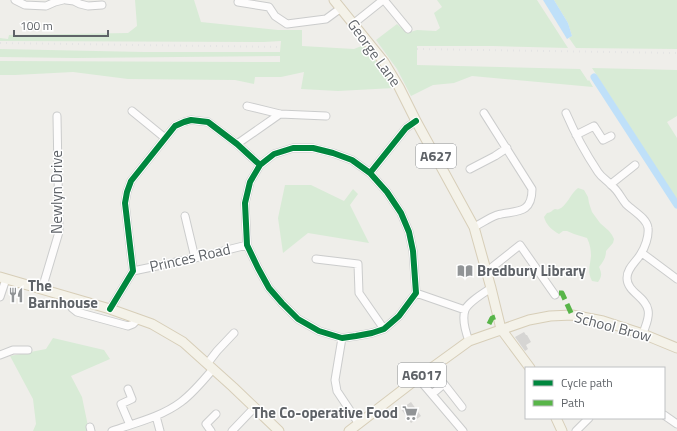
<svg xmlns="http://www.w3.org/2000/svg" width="677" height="431" font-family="'Titillium Web',sans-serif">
	<rect width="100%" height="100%" fill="#efeeea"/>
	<path fill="#d8ebd6" d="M135,0H194L201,22L278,30H302V46L354,49L364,45L380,67L394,88L338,91L301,89L304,72L281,77H255L254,84L235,80L128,79L73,72L15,75H0V61L280,62V56L76,58L0,57V49L144,52H280L281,41L264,42L0,41V38L8,39L9,35L128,33L137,26Z
		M437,0H537L568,48L493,46H417V65L580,69L588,81L589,80L593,87L472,76L454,83L433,85L411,96L397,69L376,40L397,24L407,33L417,30L436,31L440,28L434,13L442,7Z
		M554,0H677V49L576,48L569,38L572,36L568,23Z
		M592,68L677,70V116L667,122L677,138V200Z
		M285,185H311L344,201L353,189L358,194L350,205L369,243L308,233L283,253L278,218Z
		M578,188L584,190L588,197L589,203L592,212L600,223L609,231L612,235L614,239L613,243L606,251C606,258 603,262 599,267C602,273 602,277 598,282L592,281C587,271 590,267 591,256C591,250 590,244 587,238L574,234L567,231H563L559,234C552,230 546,225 544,217L547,213C551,213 552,210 555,209C556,209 558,210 559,209C566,207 571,193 578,188Z
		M53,338L104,350L110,359L71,376L82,397L89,431H33L36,424L33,399L10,356L46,349Z"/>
	<path fill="#bfe0f9" d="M543,0H554L568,23L572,36L567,39Z"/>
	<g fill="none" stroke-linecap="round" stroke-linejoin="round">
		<path stroke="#bfe0f9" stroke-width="7" d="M594,77L677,205"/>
	</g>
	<path fill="#d6d5d3" d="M524,332L526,335H527L531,342L526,345L528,349L525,351L515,337Z
		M411,402L421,416L411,423L401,409Z"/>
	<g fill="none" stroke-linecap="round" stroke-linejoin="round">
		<defs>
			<path id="minor" d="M15,0L25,5L46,6L55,2L63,0
				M66,0L74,1L80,4L88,6L102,5
				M384,0L408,29
				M238,2L269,7L275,16L287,24L326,19L341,8
				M353,24L383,0
				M247,106L280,114L326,116
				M132,111L165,138
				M566,113C575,134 586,154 598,172C602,178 607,180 611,185C618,190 621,198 626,204C633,211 647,218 648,228C649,236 645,248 640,255C636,262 627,268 627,278C627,292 646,297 648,310C650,318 645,326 643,334
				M576,135L594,126L603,140L611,136
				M237,144L280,114
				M470,169L495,156L507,148
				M370,173L352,160L333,153L313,148H293L274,154L260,165L250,182L245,203L247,245L258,268L269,288L282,303L298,319L319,331L342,338L356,336L372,333L384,329L399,316L416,293L413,251L409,232L401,213L387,192L370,173L406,128L416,121
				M611,184L635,165
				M185,216L195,258
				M474,227C482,223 489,218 497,215C514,210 532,216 532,189L484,113
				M642,253L677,279
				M316,259L358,264L359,293L384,329
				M133,271L195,258L247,245
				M486,272L520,245L555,295
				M42,289L59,232L57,116
				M416,293L465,310
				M0,297L6,279
				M71,298L72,308L77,312L128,326L133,324L138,319
				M110,309L133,271L125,203L127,192L131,181L175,126L184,122L191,120L208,122L237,144L260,165
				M342,338L335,380L337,391L359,424
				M469,341C466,333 462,319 465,310C468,302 484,293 491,288
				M0,355L13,350H28
				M207,364L217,351L234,333
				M418,378L463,431
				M128,389L132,399L121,404L130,425
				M432,394L444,384L462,407
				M664,415L677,424
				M156,416L160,431
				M90,427L91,431
				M112,431C135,423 161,417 181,402C193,393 203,381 213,369
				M211,431L206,424L216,414
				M232,431L254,408
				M576,431L589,418"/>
			<path id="major" d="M334,0L384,62L399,87L416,121L474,227L491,288L501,329L530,368
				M0,277L110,309L152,324L183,342L233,387L279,431
				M556,418L562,431
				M349,431L418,378L469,341L529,320L550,316L572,315L603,321L643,334L677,348"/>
		</defs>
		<use href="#minor" stroke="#cbcccc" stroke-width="9"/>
		<use href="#major" stroke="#d7ceb8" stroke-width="11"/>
		<use href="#minor" stroke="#fdfcfc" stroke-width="7"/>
		<use href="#major" stroke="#f4f2e9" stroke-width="9"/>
		<path stroke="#e4e4e4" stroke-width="2" stroke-dasharray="1 5" stroke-linecap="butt" d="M0,43L281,47
			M417,49L677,53"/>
		<path stroke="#58b549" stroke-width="5" stroke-dasharray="10 5" stroke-linecap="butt" d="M559,293H562L572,315
			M489,324L492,318L498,316"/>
		<defs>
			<path id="cycleway" d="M370,173L352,160L333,153L313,148H293L274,154L260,165L250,182L245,203L247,245L258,268L269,288L282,303L298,319L319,331L342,338L356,336L372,333L384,329L399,316L416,293L413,251L409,232L401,213L387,192L370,173L406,128L416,121
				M110,309L133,271L125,203L127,192L131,181L175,126L184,122L191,120L208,122L237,144L260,165"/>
		</defs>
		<use href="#cycleway" stroke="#fff" stroke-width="8"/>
		<use href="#cycleway" stroke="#00873e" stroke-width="6"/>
	</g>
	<defs>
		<symbol id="library-bare" viewBox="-9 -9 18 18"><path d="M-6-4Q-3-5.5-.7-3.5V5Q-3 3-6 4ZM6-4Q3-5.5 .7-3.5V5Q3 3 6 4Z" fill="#919496" stroke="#fff" stroke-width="2.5" paint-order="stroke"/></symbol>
		<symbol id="restaurant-bare" viewBox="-9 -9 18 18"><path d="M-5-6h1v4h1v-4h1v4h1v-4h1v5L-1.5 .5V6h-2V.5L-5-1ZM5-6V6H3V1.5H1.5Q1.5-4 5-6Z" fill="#919496" stroke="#fff" stroke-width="2.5" paint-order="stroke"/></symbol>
		<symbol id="supermarket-bare" viewBox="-9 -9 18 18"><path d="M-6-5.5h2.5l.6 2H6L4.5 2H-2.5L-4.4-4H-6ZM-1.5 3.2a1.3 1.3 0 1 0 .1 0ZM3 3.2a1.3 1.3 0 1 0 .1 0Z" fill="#919496" stroke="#fff" stroke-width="2.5" paint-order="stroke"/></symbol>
	</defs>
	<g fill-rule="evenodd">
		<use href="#library-bare" x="454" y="260" width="22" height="22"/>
		<use href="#restaurant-bare" x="5" y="284" width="22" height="22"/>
		<use href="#supermarket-bare" x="399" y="402" width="22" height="22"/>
	</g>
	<g text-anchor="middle" stroke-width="3" stroke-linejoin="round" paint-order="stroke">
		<g fill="#fff" stroke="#8f9295" stroke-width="1">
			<rect x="416" y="144" width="40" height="24" rx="3"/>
			<rect x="398" y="363" width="48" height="24" rx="3"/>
		</g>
		<g font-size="14" font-weight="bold" fill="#5f6368">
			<text x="436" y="161">A627</text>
			<text x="422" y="380">A6017</text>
		</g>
		<g font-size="15" fill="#5f6368" stroke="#fff">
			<text transform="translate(374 53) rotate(54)" y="5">George Lane</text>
			<text transform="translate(57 192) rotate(-90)" y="5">Newlyn Drive</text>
			<text transform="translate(190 258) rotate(-13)" y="5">Princes Road</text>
			<text transform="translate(613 327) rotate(15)" y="5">School Brow</text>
		</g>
		<g font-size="15" font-weight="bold" fill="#5f6368" stroke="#fff" text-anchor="start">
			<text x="477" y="276">Bredbury Library</text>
			<text x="28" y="291">The<tspan x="28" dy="17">Barnhouse</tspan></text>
			<text x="398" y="418" text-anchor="end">The Co-operative Food</text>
		</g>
	</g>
	<rect x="525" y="367" width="140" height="52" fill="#ffffff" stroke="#bfc1c3"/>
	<rect x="533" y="380" width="20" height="6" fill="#00873e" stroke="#bfc1c3"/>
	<text x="561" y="387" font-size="12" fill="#5f6368">Cycle path</text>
	<rect x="533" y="400" width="20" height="6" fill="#58b549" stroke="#bfc1c3"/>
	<text x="561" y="407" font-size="12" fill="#5f6368">Path</text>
	<path d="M14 30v6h94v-6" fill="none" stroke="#5f6368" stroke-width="2"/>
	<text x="20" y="30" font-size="12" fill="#5f6368" stroke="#ffffff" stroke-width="3" paint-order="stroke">100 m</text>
</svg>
